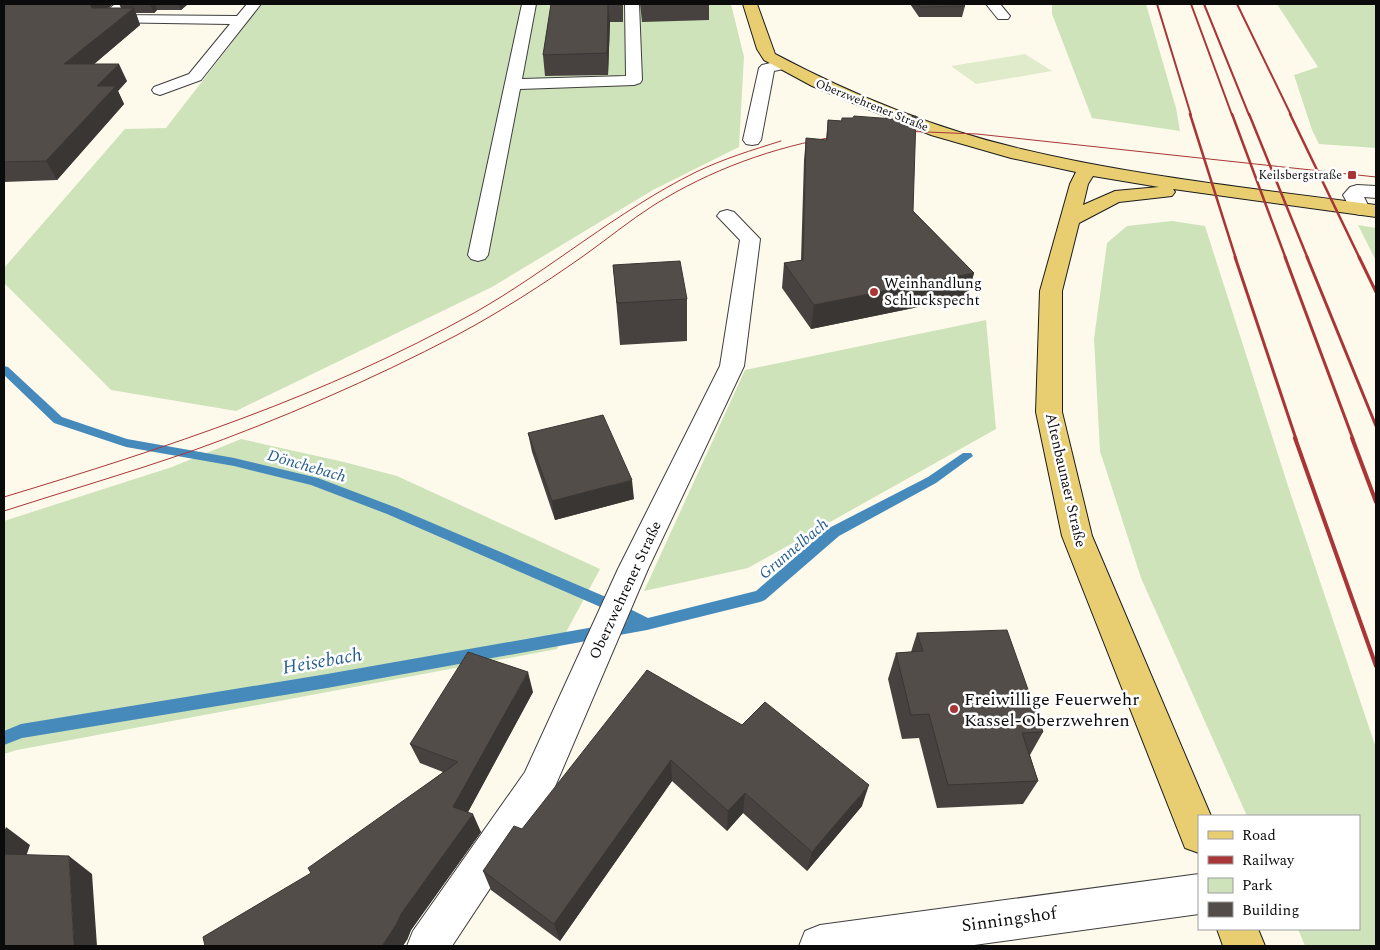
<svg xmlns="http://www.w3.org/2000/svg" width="1380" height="950" font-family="Spectral,serif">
	<rect width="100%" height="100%" fill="#fdfaec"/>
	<path fill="#cee3ba" d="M262,4H731L744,57L739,147L653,190L492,287L236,411L111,390L4,283V268L125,129L166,128Z
		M1052,4H1146L1176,108L1180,131L1092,118L1052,14Z
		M1277,4H1376V148L1319,144L1312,130L1294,75L1318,67Z
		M1172,221L1205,226L1289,489L1376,748V946H1305L1298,929H1359V816H1247L1141,578L1100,451L1094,339L1107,243L1127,226Z
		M1358,225L1376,228V261Z
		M986,320L996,429L748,568L644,591L745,370Z
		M241,439L344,462L397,476L600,569L557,649L17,750L4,754V521L172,467Z"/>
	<path fill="#dfebcb" d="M1025,54L1052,71L976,84L951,66Z"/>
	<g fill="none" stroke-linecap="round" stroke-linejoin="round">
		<path fill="#468abc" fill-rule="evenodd" d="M4,366L8,367L62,417L127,439L234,458L318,478L397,508L606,597L648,618L756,591L829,528L928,477L963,453H971L973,456L936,483L839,536L765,600L760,602L647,630L327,688L22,738L4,745V731L21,724L327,674L628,621L596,605L387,514L311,485L234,466L126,447L54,423L4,375Z"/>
		<defs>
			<path id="minor" d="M115,4H130L118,15L237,16L247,4H261L201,80L160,95L154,93L152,90L154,87L189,74L230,24L99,22L97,19Z
				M522,4H536L522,79L626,76L625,4H639L642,80L640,83L634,85L520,89L488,255L485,259L478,261L471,259L468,255Z
				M986,4H1000L1010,16L1008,19H998Z
				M783,60L788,62L791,65L788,68L774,71L761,140L758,144L752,145L746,144L743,140L759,68L762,65Z
				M1357,185L1376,186V198L1364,197L1370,209L1367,213L1360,215L1353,213L1343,195L1350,187Z
				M727,210L734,212L760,239L744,366L648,569L551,796L452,946H407L413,931L525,772L618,569L720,366L740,240L717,216L720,212Z
				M1199,874V914L967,946H799L805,931L820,925Z"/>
			<path id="major" d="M743,4H757L775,54C852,95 936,129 1021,149C1138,177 1258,189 1376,205V217L1173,189L1175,192L1172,196L1119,202L1079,223L1062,291V412L1092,536L1211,816H1199V853L1185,848L1062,536L1036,412L1040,291L1070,184L1076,172L1011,158L931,135L812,86L764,60L757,49ZM1093,176L1159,187L1115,191L1083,205L1088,184Z
				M1217,929H1258L1265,946H1223Z"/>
		</defs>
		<use href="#minor" stroke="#3e3e3e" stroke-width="2"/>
		<use href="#major" stroke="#1c1c1c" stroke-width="2"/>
		<use href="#minor" fill="#fff" fill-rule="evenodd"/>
		<use href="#major" fill="#e8ce71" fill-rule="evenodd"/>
		<path stroke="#aa3537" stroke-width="1" d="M901,131L977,134L1376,177
			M4,497C166,448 325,396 474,313C550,270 617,211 696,172C723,159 752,150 781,141
			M4,511C66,491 128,473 189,452C281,419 371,380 457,335C500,312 542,285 582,257C606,240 629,221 654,205C710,170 773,147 839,136"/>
		<path stroke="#aa3537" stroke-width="2" d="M1157,4L1191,115
			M1191,4L1232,115
			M1204,4L1249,115
			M1237,4L1291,115"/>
		<path stroke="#aa3537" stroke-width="2.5" d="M1190,114L1236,259
			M1232,114L1286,259
			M1249,114L1308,259
			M1290,114L1360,259"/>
		<path stroke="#aa3537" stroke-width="3" d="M1235,257L1296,439
			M1285,257L1353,439
			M1307,257L1376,426
			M1359,257L1376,292"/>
		<path stroke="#aa3537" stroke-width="4" d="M1295,438L1376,666
			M1352,438L1376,502"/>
	</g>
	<path fill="#47423f" d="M4,4H113L108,8H121L119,4H188L181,10H157L154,13H136L140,25L94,64L127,81L118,91L124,104L57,180L4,182Z
		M551,4H623V22H610L608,75L545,76L543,55Z
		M640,4H709V20L642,22Z
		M910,4H963L965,6L962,17H919Z
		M842,118L913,211L974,273L967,297L811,329L782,288L784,263L801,260L804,160L806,138L826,140L828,120L841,121Z
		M613,265L687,299V341L620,345Z
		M528,433L634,499L555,520L532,452Z
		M917,633L1043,732L1030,755L1038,781L1023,804L937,808L919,738L902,739L888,679L896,653L911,652Z
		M533,692L468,812L481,832L411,930L407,940L311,873L443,772L420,763L410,744Z
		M742,725L862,806L807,871L743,813L727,831L672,781L560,941L491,890L483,871L522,829Z"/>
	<path fill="#3a3633" d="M90,4H113L96,18Z
		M150,4H155L157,10L154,13Z
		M178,4H188L181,10Z
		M608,4L610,22L608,75L607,53Z
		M134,8L140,25L73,82L64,64Z
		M119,64L127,81L118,91L124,104L57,180L46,161L97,86Z
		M974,273L967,297L811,329L814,305Z
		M632,480L634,499L555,520L552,501Z
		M528,672L533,692L461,825L453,807Z
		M671,760L672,781L560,941L554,924Z
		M869,785L862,806L807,871L812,852Z
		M745,793L743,813L727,831L728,811Z
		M473,814L481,832L411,930L407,940L403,946H382L401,914Z
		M6,827L30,845L21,871L4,859V832Z
		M69,856L92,874L97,946H74Z"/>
	<path fill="#534d49" stroke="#3a3633" d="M4,4H90L92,8H134L64,64H119L97,86H116L46,161L4,162Z
		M551,4H608L607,53L543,55Z
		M918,4H963L965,6L920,7Z
		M854,116L894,119L916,116L913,211L974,273L814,305L784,263L803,260L806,138L827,140L828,120L842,121V118H853Z
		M680,261L687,299L617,303L613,265Z
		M603,415L632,480L552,501L528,433Z
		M1007,630L1043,732L1022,733L1038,781L948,785L929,714L911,715L896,653L923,651L917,633Z
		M468,652L528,672L453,807L473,814L401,914L396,925L382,946H205L203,937L311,873L308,868L458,762L410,744Z
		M647,670L742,725L765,702L869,785L812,852L745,793L728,811L671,760L554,924L483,871L514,826L522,829Z
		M4,854L69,856L74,946H4Z"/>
	<g fill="#aa3537" stroke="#fff" stroke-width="2">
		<rect x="1347" y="170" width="10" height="10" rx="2.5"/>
		<circle cx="874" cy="292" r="5"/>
		<circle cx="954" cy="709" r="5"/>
	</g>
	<g text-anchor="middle" stroke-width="5" stroke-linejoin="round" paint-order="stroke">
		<g font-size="12" fill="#0b0b0b" stroke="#fff">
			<text transform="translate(872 105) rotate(22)" y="4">Oberzwehrener Straße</text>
		</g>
		<g font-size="12" fill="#0b0b0b" stroke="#fff" text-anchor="end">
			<text x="1342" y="179">Keilsbergstraße</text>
		</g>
		<g font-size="15" fill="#0b0b0b" stroke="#fff" text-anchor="start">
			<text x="884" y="288">Weinhandlung<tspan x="884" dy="17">Schluckspecht</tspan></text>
		</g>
		<g font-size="15" fill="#0b0b0b" stroke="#fff">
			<text transform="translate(1066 480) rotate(77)" y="5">Altenbaunaer Straße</text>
			<text transform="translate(625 590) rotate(-65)" y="5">Oberzwehrener Straße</text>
		</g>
		<g font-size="16" font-style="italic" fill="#245c8d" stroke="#fff">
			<text transform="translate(307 465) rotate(16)" y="6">Dönchebach</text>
			<text transform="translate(793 548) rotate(-40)" y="6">Grunnelbach</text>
		</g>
		<g font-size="18" fill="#0b0b0b" stroke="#fff" text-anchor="start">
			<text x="964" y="705">Freiwillige Feuerwehr<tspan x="964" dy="21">Kassel-Oberzwehren</tspan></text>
		</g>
		<g font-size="18" fill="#0b0b0b" stroke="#fff">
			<text transform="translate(1009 919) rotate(-8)" y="6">Sinningshof</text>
		</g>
		<g font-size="19" font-style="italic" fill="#245c8d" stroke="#fff">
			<text transform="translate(322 660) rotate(-10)" y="7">Heisebach</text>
		</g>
	</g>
	<rect width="1380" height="950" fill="none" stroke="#0b0b0b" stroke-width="10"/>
	<rect x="1198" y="815" width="162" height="115" fill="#ffffff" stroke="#9d9d9d"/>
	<rect x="1208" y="831" width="25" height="8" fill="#e8ce71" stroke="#9d9d9d"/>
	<text x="1242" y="840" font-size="15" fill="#0b0b0b">Road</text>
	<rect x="1208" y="856" width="25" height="8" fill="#aa3537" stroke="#9d9d9d"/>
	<text x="1242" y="865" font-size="15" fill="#0b0b0b">Railway</text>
	<rect x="1208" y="878" width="25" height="15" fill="#cee3ba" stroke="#9d9d9d"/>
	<text x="1242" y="890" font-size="15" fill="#0b0b0b">Park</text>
	<rect x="1208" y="902" width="25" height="15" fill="#534d49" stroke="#9d9d9d"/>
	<text x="1242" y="915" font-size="15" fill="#0b0b0b">Building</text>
</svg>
